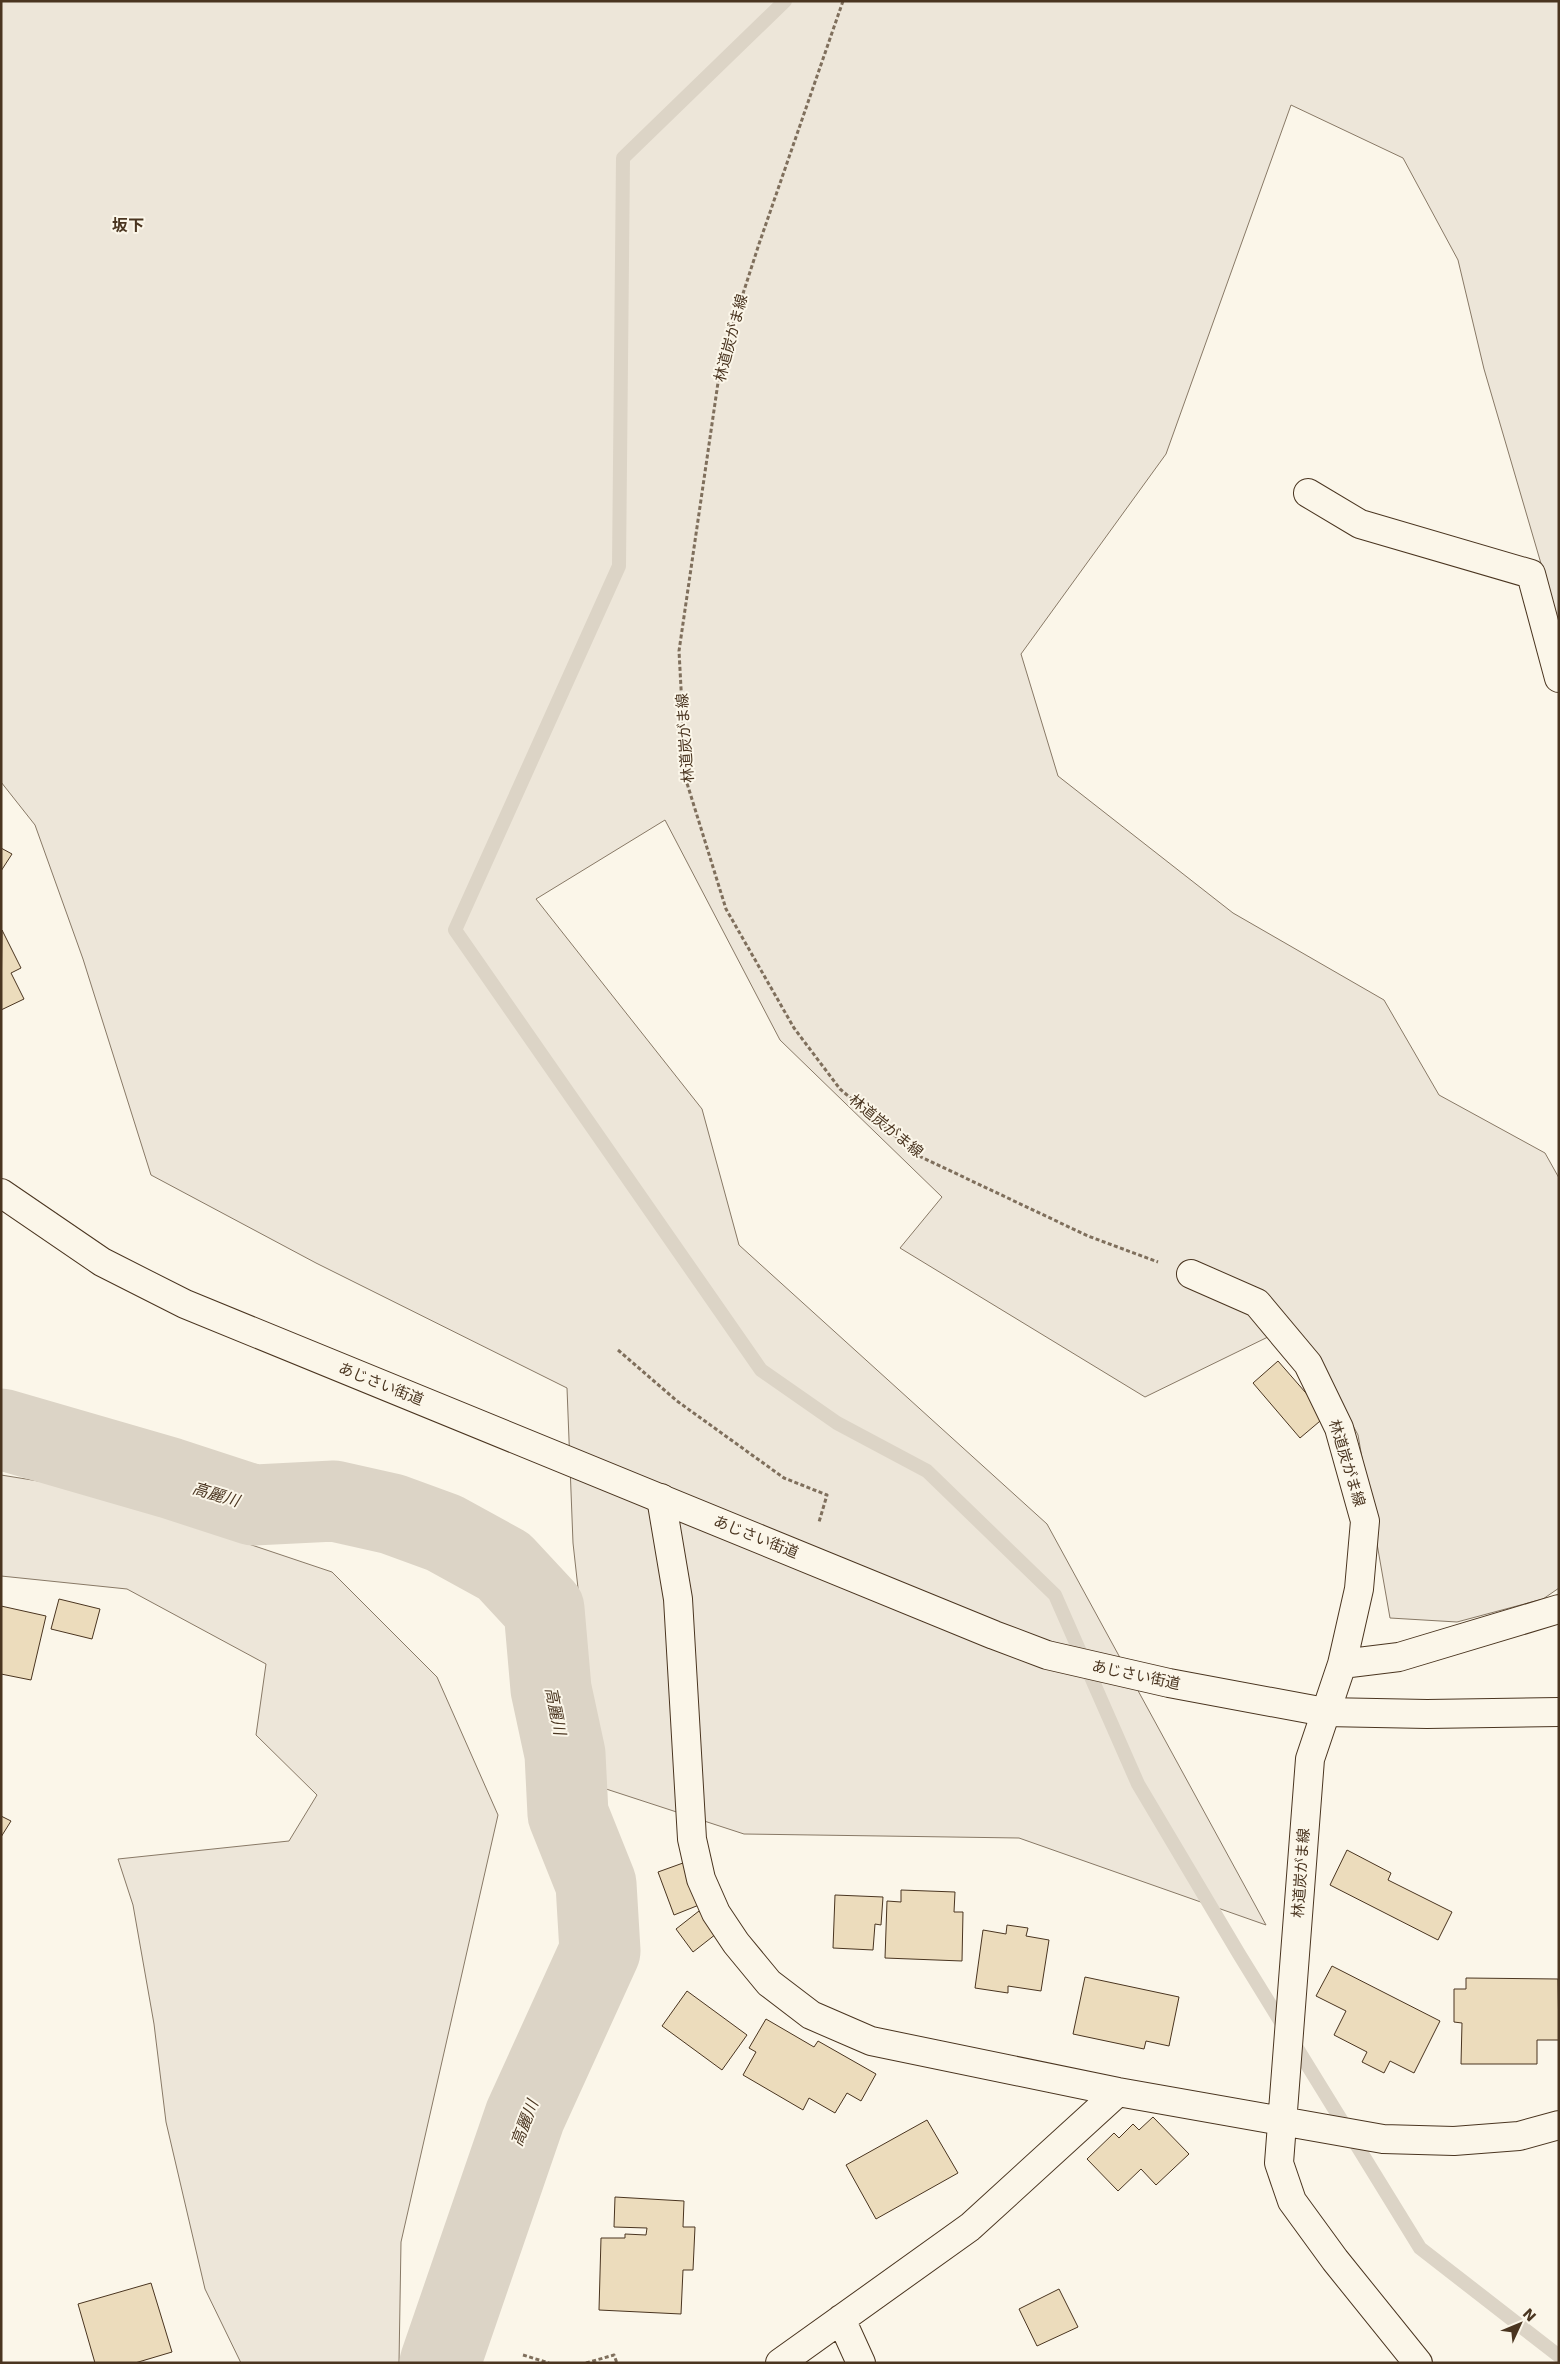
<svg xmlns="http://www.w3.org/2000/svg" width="1560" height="2364" font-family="'DejaVu Sans','Noto Sans JP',sans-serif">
	<rect width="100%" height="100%" fill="#fbf6e9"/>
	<path fill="#ede6d9" stroke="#887966" d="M1,1H1559V625L1484,369L1458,260L1403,158L1291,105L1166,454L1021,654L1058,776L1233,913L1384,1000L1439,1095L1545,1153L1559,1178V1588L1543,1599L1457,1622L1390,1618L1358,1435L1312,1348L1272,1335L1145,1397L900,1248L942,1197L780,1040L665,820L536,899L702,1109L739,1245L1047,1524L1266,1925L1019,1838L744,1834L600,1787L573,1543L567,1388L316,1263L151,1175L83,959L35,825L1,782Z
		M1,1475L82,1488L332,1572L437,1677L498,1815L401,2242L399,2363H241L205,2289L166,2122L154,2024L133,1905L118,1859L289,1841L317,1795L256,1735L266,1664L127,1589L1,1576Z"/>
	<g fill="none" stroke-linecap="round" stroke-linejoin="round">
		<path stroke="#dcd4c6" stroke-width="14" d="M785,1L623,158L619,566L455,930L761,1370L837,1423L927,1471L1055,1595L1138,1784L1239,1954L1420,2248L1559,2356"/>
		<path stroke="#dcd4c6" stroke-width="81" d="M1,1429L170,1478L253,1505L334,1501L392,1514L444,1533L504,1566L544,1609L551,1689L565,1754L568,1814L596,1884L600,1951L525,2116L440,2363"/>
	</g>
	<path fill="#ecdcbc" stroke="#4a3520" d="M1,848L12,854L1,871Z
		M2,930L21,968L11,973L24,999L1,1010Z
		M1278,1361L1326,1416L1300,1438L1253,1383Z
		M59,1599L100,1609L92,1639L51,1629Z
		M1,1606L46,1616L31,1680L1,1674Z
		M1,1816L11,1821L1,1837Z
		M1347,1850L1391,1873L1388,1880L1452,1912L1438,1940L1330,1885Z
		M683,1863L699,1905L674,1915L658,1872Z
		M901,1890L955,1892L954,1912H963L962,1961L885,1958L887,1901L901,1902Z
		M835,1895L883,1897L881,1925L875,1924L873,1950L833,1948Z
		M699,1911L716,1934L693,1952L676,1929Z
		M1007,1925L1028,1928L1026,1936L1049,1940L1041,1991L1008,1986V1993L975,1988L983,1930L1006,1934Z
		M1332,1966L1440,2021L1414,2073L1390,2061L1384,2073L1362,2062L1367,2052L1334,2035L1346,2011L1316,1996Z
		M1085,1977L1179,1997L1169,2046L1146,2041L1144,2049L1073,2034Z
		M1466,1978L1558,1979L1559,2040H1537V2064H1461L1462,2023L1454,2022V1989H1466Z
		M687,1991L747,2035L722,2070L662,2026Z
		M766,2019L814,2047L818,2041L876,2074L861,2101L847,2093L835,2113L809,2098L803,2110L743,2075L756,2052L749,2048Z
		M1153,2117L1189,2154L1156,2185L1141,2169L1118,2191L1087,2159L1114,2133L1119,2138L1133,2124L1139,2130Z
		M927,2120L958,2173L876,2219L846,2165Z
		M615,2197L684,2201L683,2227H695L693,2270H683L681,2314L599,2310L601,2238H625V2234L646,2235L647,2228L614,2227Z
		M151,2283L172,2352L135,2363H95L78,2304Z
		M1059,2289L1078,2327L1037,2346L1019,2309Z"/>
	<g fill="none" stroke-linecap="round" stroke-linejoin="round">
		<defs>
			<path id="minor" d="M1308,493L1360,524L1531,574L1559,678
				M1191,1274L1257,1303L1308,1364L1339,1428L1365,1521L1359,1589L1342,1664L1310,1759L1279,2163L1292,2201L1335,2260L1418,2363
				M661,1498L678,1599L692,1839L701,1879L716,1913L736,1943L769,1983L811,2015L871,2041L1118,2092L1383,2139L1454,2141L1519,2136L1559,2125
				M1342,1664L1399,1657L1559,1609
				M841,2319L861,2363
				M780,2363L970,2227L1118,2092"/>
			<path id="highway" d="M1,1193L102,1262L185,1304L994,1635L1047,1655L1169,1683L1325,1712L1427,1714L1559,1712"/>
		</defs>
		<use href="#minor" stroke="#4a3520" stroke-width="30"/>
		<use href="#highway" stroke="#4a3520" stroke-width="30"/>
		<path stroke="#7f6f5c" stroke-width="3" stroke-dasharray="4 2.5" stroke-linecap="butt" d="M843,1L759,244L721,362L679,651L686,780L726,909L794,1028L840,1089L919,1156L1088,1236L1158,1262
			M618,1350L677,1401L784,1478L827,1495L819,1522
			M523,2355L549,2363
			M586,2363L614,2355L617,2363"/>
		<use href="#minor" stroke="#fbf6e9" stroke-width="28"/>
		<use href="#highway" stroke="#fbf6e9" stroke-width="28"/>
	</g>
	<g text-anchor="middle" stroke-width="4" stroke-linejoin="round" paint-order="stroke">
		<g font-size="15" fill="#4a3520" stroke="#fbf6e9">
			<text transform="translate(731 338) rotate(-75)" y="5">林道炭がま線</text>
			<text transform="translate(685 738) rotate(-94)" y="5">林道炭がま線</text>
			<text transform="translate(886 1126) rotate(39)" y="5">林道炭がま線</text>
			<text transform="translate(381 1384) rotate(22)" y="5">あじさい街道</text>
			<text transform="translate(1347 1463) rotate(73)" y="5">林道炭がま線</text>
			<text transform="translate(756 1537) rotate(22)" y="5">あじさい街道</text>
			<text transform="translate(1136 1675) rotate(12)" y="5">あじさい街道</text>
			<text transform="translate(1301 1873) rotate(-86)" y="5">林道炭がま線</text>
		</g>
		<g font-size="16" font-weight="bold" fill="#4a3520" stroke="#fbf6e9">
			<text x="128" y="231">坂下</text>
		</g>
		<g font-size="16" font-style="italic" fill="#4a3520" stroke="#fbf6e9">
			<text transform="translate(216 1494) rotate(17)" y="6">高麗川</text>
			<text transform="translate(556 1711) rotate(79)" y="6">高麗川</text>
			<text transform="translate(524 2123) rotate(-69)" y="6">高麗川</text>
		</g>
	</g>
	<rect width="1560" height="2364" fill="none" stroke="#4a3520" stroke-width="5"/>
	<g transform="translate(1520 2324) rotate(46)" stroke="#fbf6e9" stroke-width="4" paint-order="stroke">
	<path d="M0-4L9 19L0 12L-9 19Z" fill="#4a3520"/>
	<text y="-8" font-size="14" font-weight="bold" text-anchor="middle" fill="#4a3520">N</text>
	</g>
</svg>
